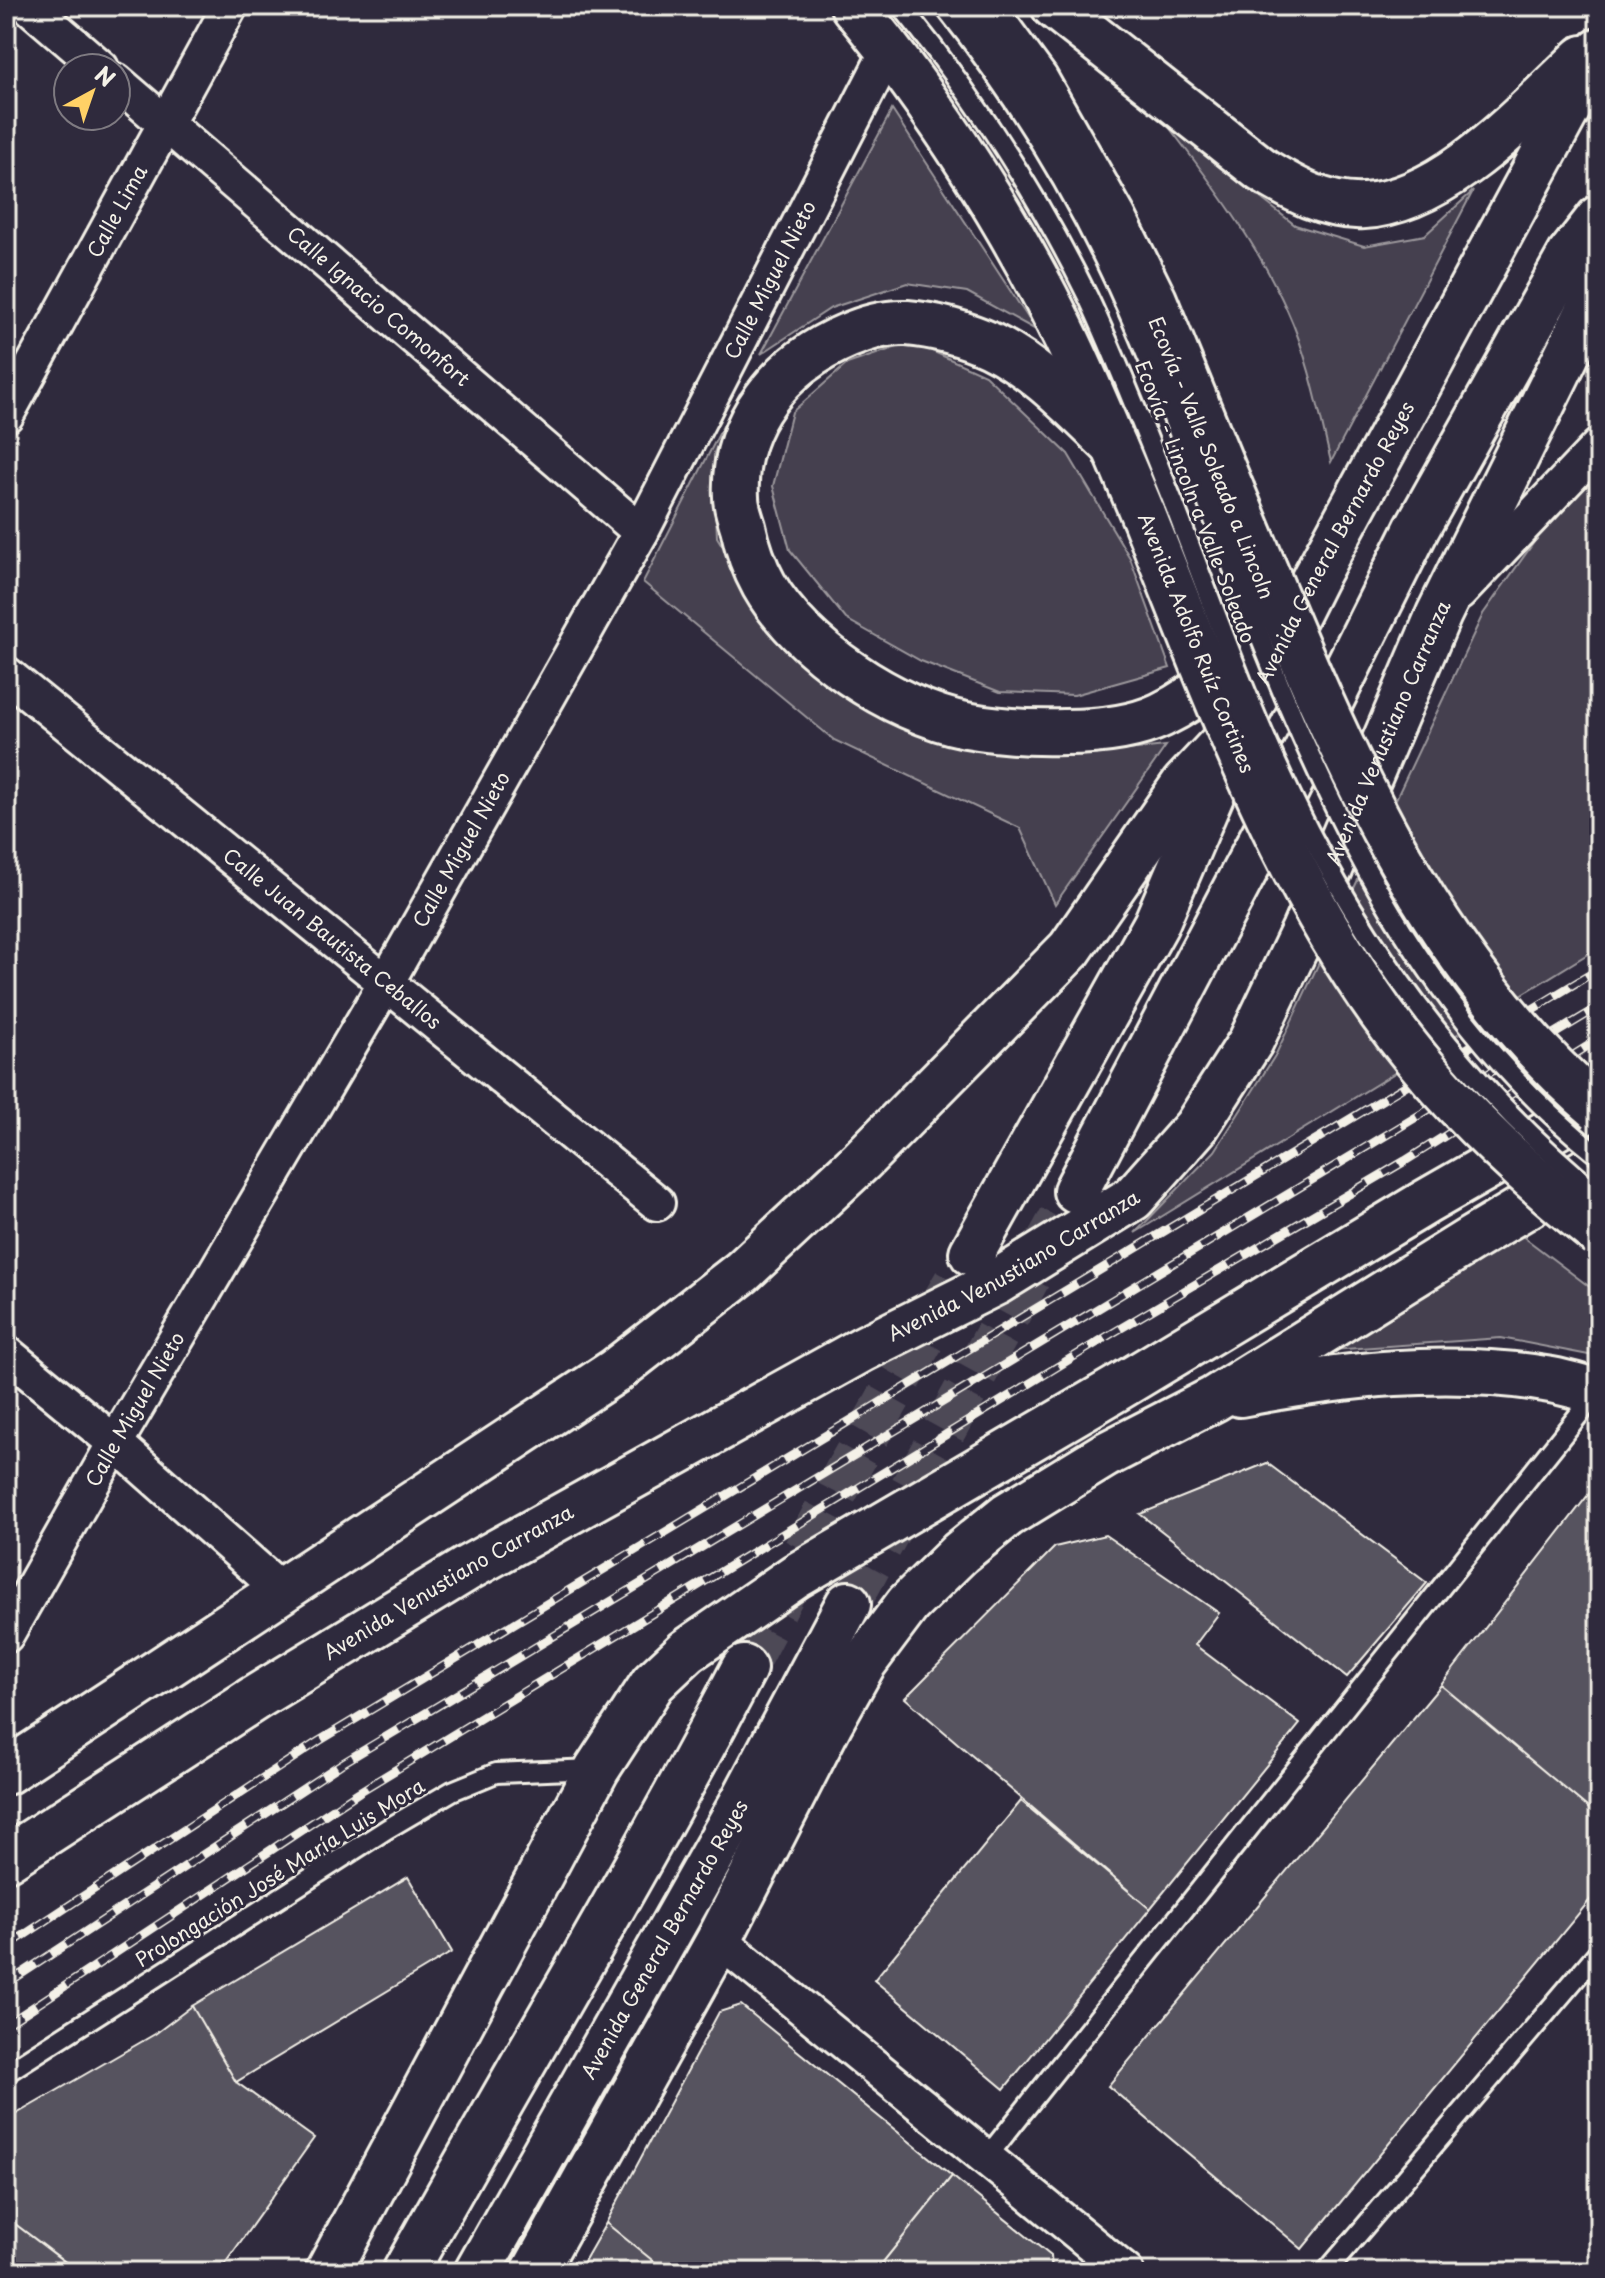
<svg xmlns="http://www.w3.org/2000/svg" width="1605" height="2278" font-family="'Playpen Sans',sans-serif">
	<rect width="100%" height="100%" fill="#2f2a3d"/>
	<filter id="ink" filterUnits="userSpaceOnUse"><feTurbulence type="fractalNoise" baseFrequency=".0125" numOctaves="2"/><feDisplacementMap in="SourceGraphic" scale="16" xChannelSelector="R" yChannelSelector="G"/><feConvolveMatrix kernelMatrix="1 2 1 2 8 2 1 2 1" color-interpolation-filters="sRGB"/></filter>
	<g filter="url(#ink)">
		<path fill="#454050" stroke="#9c989c" stroke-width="2" d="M892,110L1036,330L967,292L907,283L831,308L761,354Z
			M1168,126L1295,225L1364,246L1425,235L1473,191L1331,462C1319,412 1309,358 1287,310C1257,243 1212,183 1168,126Z
			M912,342L985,375L1068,454L1130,558L1170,668L1074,695L1000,692L921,661L846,619L790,550L773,486L792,412L847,364Z
			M740,393L714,453L717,537L768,621L965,747L1070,756L1166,746L1055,904L1020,828L834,740L643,582Z
			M1597,475L1599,947L1135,1233L1215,1151L1276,1054L1483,614L1537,538Z
			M1517,1232L1599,1294V1357L1501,1338L1331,1350Z"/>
		<path fill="#56525f" stroke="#f4f1e8" stroke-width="2" d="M1267,1463L1427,1583L1347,1677L1140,1514Z
			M1599,1481V1817L1441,1685Z
			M1105,1535L1219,1613L1195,1645L1300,1724L1150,1909L905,1698L1055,1547Z
			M1441,1685L1599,1817V1889L1302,2249L1108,2086Z
			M1021,1801L1150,1909L1004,2089L874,1980Z
			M408,1877L452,1952L236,2082L192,2006Z
			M741,2005L952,2176L875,2272H667L606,2223L719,2012Z
			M192,2006L236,2082L314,2138L219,2272H78L6,2217V2120L155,2034Z
			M952,2176L1051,2256L1052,2272H875Z
			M6,2217L72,2267L68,2272H6Z
			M606,2223L667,2272H578Z"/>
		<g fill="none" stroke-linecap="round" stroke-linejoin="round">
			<path stroke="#4d4857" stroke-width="44" stroke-dasharray="44 22" stroke-linecap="butt" d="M848,1604L1076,1191
				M744,1668L845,1474L972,1253"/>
			<defs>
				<path id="service" d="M901,6C974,96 1037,193 1088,297C1120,365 1146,435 1174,504
					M944,6C1011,90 1069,183 1114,280C1147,352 1176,426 1206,499
					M6,2073L387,1829L452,1791L496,1773L594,1769
					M986,2158L1597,1392
					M1326,2272L1599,1951"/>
				<g id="minor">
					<path d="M29,6L101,68"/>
					<path id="s1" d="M116,81L641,532"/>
					<path id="s2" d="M6,415L230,6"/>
					<path d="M1459,593L1599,446"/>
					<path id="s3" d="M6,674L657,1203"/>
					<path d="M6,1353L115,1443L280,1589"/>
					<path id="s4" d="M6,1635L115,1443L386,983L641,532L889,49"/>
					<path d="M719,1940L1126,2272"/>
				</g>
				<g id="primary">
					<path d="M853,6C934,103 1012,224 1066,338C1094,397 1119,457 1144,517"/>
					<path d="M981,6L1036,81L1113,217L1154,300L1232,491"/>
					<path d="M1054,6L1262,170C1293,189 1326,208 1364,206C1446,202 1526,111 1583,58"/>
					<path d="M1114,446C1076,410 1038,368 990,345C966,334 934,325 907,323C887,322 865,328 847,336C782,363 732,423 736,497C736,507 740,517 743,527C747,546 754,567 764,585C800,649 894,711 966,725C999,731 1031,733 1064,732C1096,732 1132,729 1161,715C1212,691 1248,647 1286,607"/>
					<path d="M1076,1191L1270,823L1417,528L1570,255L1599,218"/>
					<path id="s5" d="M972,1253L1156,924L1243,721L1315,577L1599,51"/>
					<path d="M1240,1394C1342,1375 1447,1362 1551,1380C1567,1383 1583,1388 1599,1392"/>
					<path d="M6,1772L615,1371L742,1272L861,1161L1070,949L1184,784L1243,721"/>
					<path id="s6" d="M6,1859L255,1698L468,1568L863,1349L997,1282L1133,1198L1196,1127L1251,1041L1304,930L1439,614L1587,314L1599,283"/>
					<path d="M328,2272L597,1769L653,1683L687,1651L796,1576L1116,1389L1426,1202L1599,1103"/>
					<path d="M405,2272C517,2070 637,1873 744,1668"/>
					<path id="s7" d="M477,2272L743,1801L848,1604"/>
					<path d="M534,2272L719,1940L830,1723L863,1664L908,1604L960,1553L1007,1515L1105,1455L1214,1399L1470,1240L1599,1163"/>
				</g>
			</defs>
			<use href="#service" stroke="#f4f1e8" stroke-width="24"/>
			<use href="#minor" stroke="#f4f1e8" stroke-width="40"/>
			<use href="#primary" stroke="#f4f1e8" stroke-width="50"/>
			<use href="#service" stroke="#2f2a3d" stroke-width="18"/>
			<use href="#minor" stroke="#2f2a3d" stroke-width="34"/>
			<use href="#primary" stroke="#2f2a3d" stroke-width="44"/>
			<defs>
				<path id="rail" d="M6,1947L319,1741L1599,969
					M6,1984L341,1764L1599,1007
					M6,2025L359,1792L1111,1334L1405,1161L1599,1039"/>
			</defs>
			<use href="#rail" stroke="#f4f1e8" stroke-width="9"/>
			<use href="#rail" stroke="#2f2a3d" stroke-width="6" stroke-dasharray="18" stroke-linecap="butt"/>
			<defs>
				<path id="service-bridge" d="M1206,499C1300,741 1389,989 1599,1156
					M1174,504C1216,614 1255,726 1309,831C1380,969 1478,1097 1599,1195"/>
				<path id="primary-bridge" d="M1232,491C1324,711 1413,951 1599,1109
					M1144,517C1212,686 1275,864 1382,1014C1442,1098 1519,1170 1599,1234"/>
			</defs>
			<use href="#service-bridge" stroke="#f4f1e8" stroke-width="24" stroke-linecap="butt"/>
			<use href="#primary-bridge" stroke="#f4f1e8" stroke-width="50" stroke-linecap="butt"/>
			<use href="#service-bridge" stroke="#2f2a3d" stroke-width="18"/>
			<use href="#primary-bridge" stroke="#2f2a3d" stroke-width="44"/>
		</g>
	</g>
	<g text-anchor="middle" stroke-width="6" stroke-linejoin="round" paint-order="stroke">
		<g font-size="20" fill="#f4f1e8" stroke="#2f2a3d">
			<text dy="7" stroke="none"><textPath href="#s2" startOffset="232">Calle Lima</textPath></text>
			<text dy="7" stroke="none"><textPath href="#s4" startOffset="1556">Calle Miguel Nieto</textPath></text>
			<text dy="7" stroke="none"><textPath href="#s1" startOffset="346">Calle Ignacio Comonfort</textPath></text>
			<text transform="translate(1211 458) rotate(68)" y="7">Ecovía - Valle Soleado a Lincoln</text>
			<text transform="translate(1195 502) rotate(69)" y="7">Ecovía - Lincoln a Valle Soleado</text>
			<text dy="7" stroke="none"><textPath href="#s5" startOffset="798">Avenida General Bernardo Reyes</textPath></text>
			<text transform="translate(1196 643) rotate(68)" y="7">Avenida Adolfo Ruíz Cortines</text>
			<text dy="7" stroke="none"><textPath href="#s6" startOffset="1842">Avenida Venustiano Carranza</textPath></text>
			<text dy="7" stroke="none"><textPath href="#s4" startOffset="908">Calle Miguel Nieto</textPath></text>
			<text dy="7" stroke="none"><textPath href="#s3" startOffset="420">Calle Juan Bautista Ceballos</textPath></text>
			<text dy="7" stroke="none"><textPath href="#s6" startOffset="1170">Avenida Venustiano Carranza</textPath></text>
			<text dy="7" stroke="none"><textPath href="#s4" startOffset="260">Calle Miguel Nieto</textPath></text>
			<text dy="7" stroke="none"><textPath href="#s6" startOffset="522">Avenida Venustiano Carranza</textPath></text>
			<text transform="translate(280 1873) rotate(-32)" y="7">Prolongación José María Luis Mora</text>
			<text dy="7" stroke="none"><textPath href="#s7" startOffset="382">Avenida General Bernardo Reyes</textPath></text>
		</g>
	</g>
	<rect width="1605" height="2278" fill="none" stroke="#2f2a3d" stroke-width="32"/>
	<rect x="16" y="16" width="1573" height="2246" fill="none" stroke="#f4f1e8" stroke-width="3" filter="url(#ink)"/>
	<g transform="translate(92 92) rotate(40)"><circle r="38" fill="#2f2a3d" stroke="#7e7a81" stroke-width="2"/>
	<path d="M0-6L14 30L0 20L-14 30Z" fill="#ffd166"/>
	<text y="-12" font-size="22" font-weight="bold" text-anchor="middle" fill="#f4f1e8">N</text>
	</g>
</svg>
